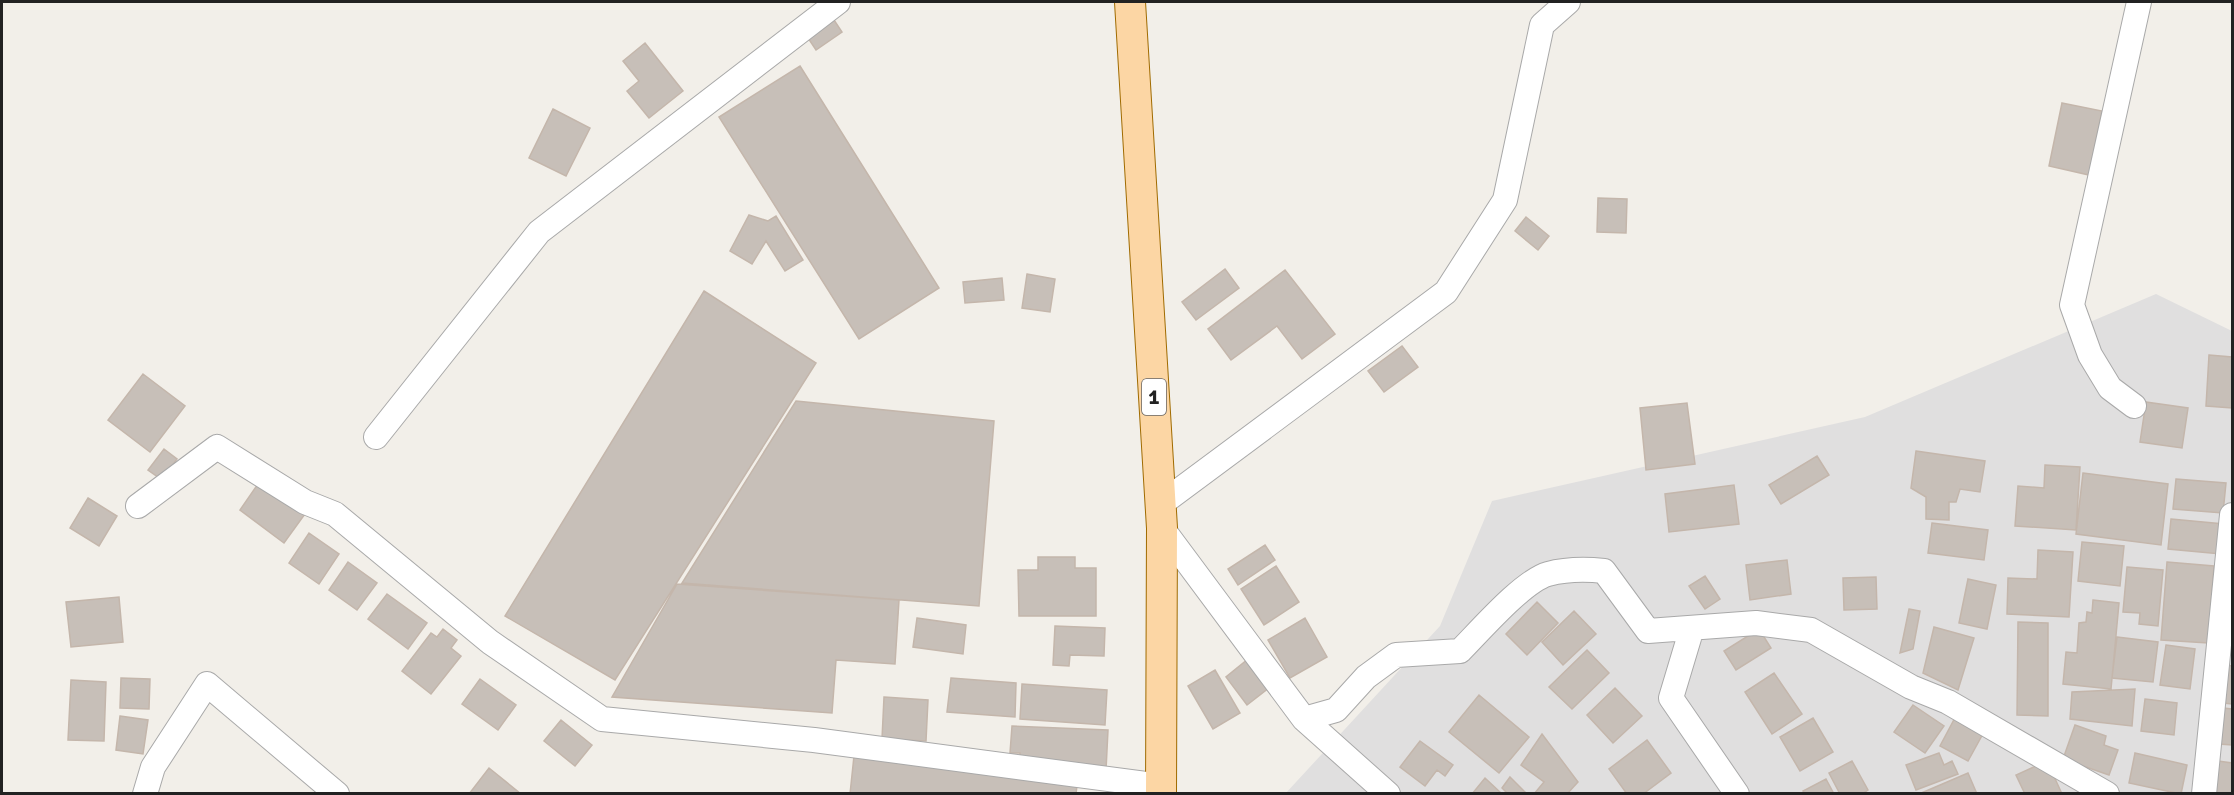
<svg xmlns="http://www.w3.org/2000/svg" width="2234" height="795" font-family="Signika,sans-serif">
	<rect width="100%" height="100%" fill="#f2efe9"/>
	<path fill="#e0dfdf" d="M2156,294L2232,331V793L1285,794L1440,626L1492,501L1865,417Z"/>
	<path fill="#c7bfb8" stroke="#c4b6ab" stroke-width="1.5" d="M832,17L842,32L816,50L806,35Z
		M645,43L683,91L649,118L627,91L639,81L623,61Z
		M800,66L939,288L859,339L719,117Z
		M2062,103L2102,111L2089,175L2049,166Z
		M553,109L590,128L566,176L529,158Z
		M1598,198L1627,199L1626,233L1597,232Z
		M749,215L768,221L776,216L803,260L785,271L766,241L752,264L730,251Z
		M1526,217L1549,236L1538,250L1515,231Z
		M1225,269L1239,288L1196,320L1182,302Z
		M1285,270L1335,334L1302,359L1277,326L1231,360L1208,329Z
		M1027,274L1055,279L1050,312L1022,308Z
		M1002,278L1004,300L965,303L963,282Z
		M704,291L816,363L615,680L505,616Z
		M1402,346L1418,367L1384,392L1368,371Z
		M2209,355L2232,357V408L2206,406Z
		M143,374L185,406L150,452L108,420Z
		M796,401L994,421L979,606L682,583Z
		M2146,402L2188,408L2182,448L2140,442Z
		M1687,403L1695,464L1646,470L1640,408Z
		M164,449L177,459L162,480L148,470Z
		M1916,451L1985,461L1980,492L1960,489L1956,502H1949V520L1926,519V497L1911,488Z
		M1817,456L1829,475L1781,504L1769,485Z
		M2045,465L2080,467L2076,530L2015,526L2018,486L2044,488Z
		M2083,473L2168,484L2161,545L2076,534Z
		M2176,479L2226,483L2223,513L2173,509Z
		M260,481L305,514L284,543L240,510Z
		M1734,485L1739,524L1669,532L1665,494Z
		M88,498L117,516L99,546L70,528Z
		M2171,519L2224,524L2221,554L2168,549Z
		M1932,523L1988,530L1984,560L1928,553Z
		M309,533L339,554L319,584L289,563Z
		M2082,542L2124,546L2120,586L2078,581Z
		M1265,545L1275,560L1238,585L1228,569Z
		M2038,550L2073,552L2069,617L2007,614L2008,578L2037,579Z
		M1038,557H1075V568H1096V616H1019L1018,570H1038Z
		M1787,560L1791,594L1750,600L1746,565Z
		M348,562L377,583L357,610L329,590Z
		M2167,562L2214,566L2208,643L2161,640Z
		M1276,566L1299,602L1264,625L1241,589Z
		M2127,567L2163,570L2158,626L2139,624L2140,613L2123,612Z
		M1705,576L1720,599L1705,609L1689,586Z
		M1876,577L1877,609L1844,610L1843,578Z
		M1968,579L1996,585L1987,629L1959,623Z
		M677,584L899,600L895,664L836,660L832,713L612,697Z
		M387,594L427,623L408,649L368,619Z
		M119,597L123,642L71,647L66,602Z
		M2093,600L2119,603L2111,689L2063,684L2066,652L2077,653L2079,623L2086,622L2087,612L2092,613Z
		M1537,602L1558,623L1527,655L1506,634Z
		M1909,609L1920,611L1913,649L1900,653Z
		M1574,611L1596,634L1563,665L1542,642Z
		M917,618L966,625L963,654L913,647Z
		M1305,618L1327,657L1290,678L1268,640Z
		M2018,622L2048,623V716L2017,715Z
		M1055,626L1105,628L1104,656L1070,655L1069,666L1053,665Z
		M1934,627L1974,638L1958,690L1923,673Z
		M443,629L457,640L451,648L461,656L431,694L402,671L431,633L437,637Z
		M1759,629L1771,648L1736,670L1724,651Z
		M2117,637L2158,642L2153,682L2112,678Z
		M2166,645L2195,649L2190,689L2160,685Z
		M1587,650L1609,673L1572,709L1549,687Z
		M1248,659L1270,687L1247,705L1226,677Z
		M2227,665L2232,666V704L2223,703Z
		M1215,670L1240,713L1213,729L1188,686Z
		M1774,673L1802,714L1772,734L1745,692Z
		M121,678L150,679L149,709L120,708Z
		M951,678L1016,683L1015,717L947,712Z
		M480,679L516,705L498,730L462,704Z
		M71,680L106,682L104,741L68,740Z
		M1022,684L1107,690L1105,725L1020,719Z
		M1615,688L1642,716L1613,743L1587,715Z
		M2135,689L2132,726L2070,719L2072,692Z
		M1479,695L1529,737L1499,773L1449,732Z
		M884,697L928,700L926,741L882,739Z
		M2145,699L2177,703L2174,735L2141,731Z
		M1913,705L1944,726L1925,753L1894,732Z
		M2223,708L2232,709V745L2219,744Z
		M1957,714L1985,730L1968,761L1940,746Z
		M120,716L148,720L143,754L116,750Z
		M1813,718L1833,752L1800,771L1780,737Z
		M561,720L592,745L575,766L544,741Z
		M2075,725L2106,736L2104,745L2118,750L2109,775L2063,759Z
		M1012,726L1108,730L1106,770L1020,766V753H1010Z
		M1542,734L1578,782L1567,794H1534L1544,782L1521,765Z
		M1647,740L1671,773L1643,794H1627L1609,769Z
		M1420,741L1453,765L1445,776L1437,770L1425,786L1400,767Z
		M1939,753L1944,765L1952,761L1958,774L1916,790L1906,765Z
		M2135,753L2187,765L2181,794L2129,783Z
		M854,756L1078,777L1076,794H850Z
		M1852,761L1868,790L1862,794H1840L1829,773Z
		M2047,761L2062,794H2025L2016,775Z
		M2218,761L2232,763V794H2214Z
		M489,768L521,794H469Z
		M1968,773L1977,794H1919Z
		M1510,777L1527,794H1508L1502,788Z
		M1485,778L1502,794H1472Z
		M1826,779L1834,794H1805L1803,791Z"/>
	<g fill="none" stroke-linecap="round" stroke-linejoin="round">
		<defs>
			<path id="minor" d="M2134,406L2110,388L2090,355L2072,305L2139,2
				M376,437L539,232L838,2
				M1161,504L1446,292L1505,200L1542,25L1568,2
				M138,506L217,447L305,502L335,514L490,642L602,719L814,740L1161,786
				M1162,528L1304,719L1388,794
				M1692,628L1671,698L1737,794
				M1304,719L1336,710L1366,677L1396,655L1460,651C1480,631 1523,581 1548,574C1567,569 1585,569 1604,571L1648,631L1756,623L1811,630L1911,687L1948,702L2107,794
				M145,794L153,767L207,684L337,794
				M2204,794L2232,515"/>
			<path id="major" d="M1130,2L1162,528L1161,794"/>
		</defs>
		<use href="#minor" stroke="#a9a9a9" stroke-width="26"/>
		<use href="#major" stroke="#a06b00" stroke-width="32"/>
		<use href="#minor" stroke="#fff" stroke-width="24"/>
		<use href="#major" stroke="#fcd6a4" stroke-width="30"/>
	</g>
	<g text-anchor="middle" stroke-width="6" stroke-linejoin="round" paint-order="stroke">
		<rect fill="#fff" stroke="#646464" stroke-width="1.5" x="1142" y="379" width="24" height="36" rx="4.5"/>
		<g font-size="21" font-weight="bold" fill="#222">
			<text x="1154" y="404">1</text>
		</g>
	</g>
	<rect width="2234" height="795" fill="none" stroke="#222222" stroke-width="6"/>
</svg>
